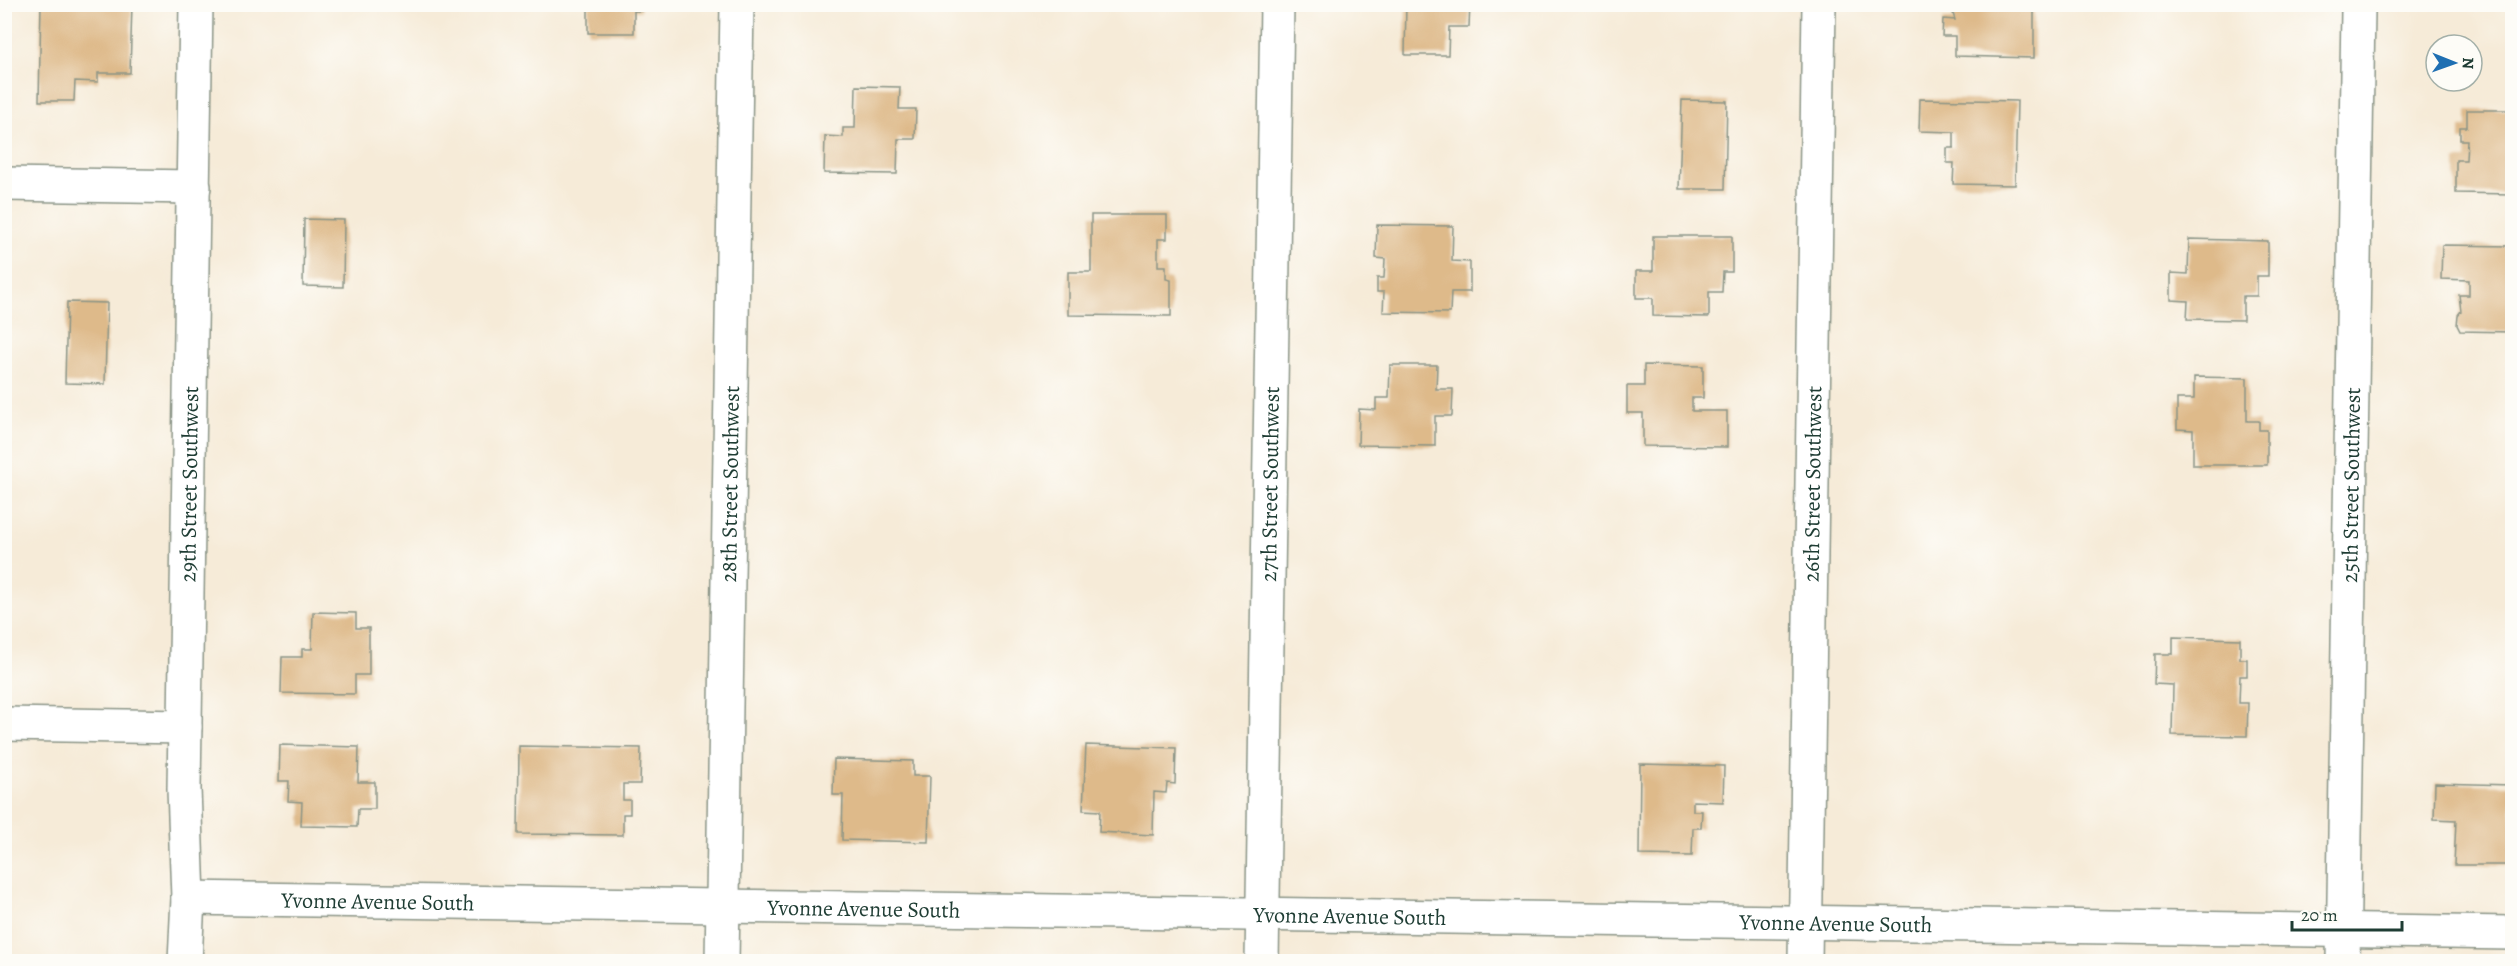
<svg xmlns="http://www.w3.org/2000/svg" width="2517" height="966" font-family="Alegreya,serif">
	<rect width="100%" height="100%" fill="#fdfcf7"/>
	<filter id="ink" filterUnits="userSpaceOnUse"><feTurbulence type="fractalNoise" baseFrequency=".0167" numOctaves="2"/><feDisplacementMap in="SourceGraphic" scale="12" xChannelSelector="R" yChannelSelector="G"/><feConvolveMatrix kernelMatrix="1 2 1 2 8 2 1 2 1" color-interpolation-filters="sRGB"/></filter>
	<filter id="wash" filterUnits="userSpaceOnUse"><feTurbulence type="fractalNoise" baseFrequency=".008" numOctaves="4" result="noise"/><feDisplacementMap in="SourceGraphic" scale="24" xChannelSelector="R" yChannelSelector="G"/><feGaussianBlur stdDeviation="1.35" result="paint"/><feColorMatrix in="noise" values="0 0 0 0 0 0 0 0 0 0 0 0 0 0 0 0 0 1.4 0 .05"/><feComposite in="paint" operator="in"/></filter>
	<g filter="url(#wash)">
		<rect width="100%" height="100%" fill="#f6ebd8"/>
		<g id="blocks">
			<path fill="#deba8a" d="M41,4H132L130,73H98V82L75,81L74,101H39Z
				M588,4H641V11H634V33H588Z
				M1406,4H1470L1469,27H1449L1448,55H1405Z
				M1957,4H2034V58L1955,56V36H1942L1943,19L1955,20L1952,10Z
				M856,86L900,87L899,109H916L915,139H898L897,174L824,173L825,136L843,137V128H855Z
				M1920,99L2017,101L2015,185L1953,184L1954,163H1947V148H1954V132L1919,131Z
				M1682,100L1727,101L1725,189H1679Z
				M2467,110H2512V194L2456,193V160H2466L2467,140H2460V127H2467Z
				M1091,215H1167V239H1158V266H1166V279L1171,280V316L1068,315V272H1091Z
				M304,219L344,220L343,287L303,286Z
				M1377,225L1453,226L1452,261L1470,262V292H1451L1450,313L1383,312L1384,292H1377V278H1384L1385,259L1376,258Z
				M1653,236H1732V272H1723L1722,292H1709V317L1653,316V298H1636V271H1653Z
				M2189,239L2268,241V276H2257V296H2243V320L2187,319L2188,301L2171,300V273L2188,274Z
				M2442,245L2512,246V332L2460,331L2457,325L2458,315L2461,311L2459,295H2469V280L2441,279Z
				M67,302L107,303L105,384L65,383Z
				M1390,365H1437L1436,389H1453L1452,416H1435V446L1358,445L1359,409L1376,410V398H1389Z
				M1644,365L1703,366V398H1692V411H1727V447L1643,446V413H1627V386H1644Z
				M2194,377L2247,378V421H2259V430H2267V465H2193V430L2177,429V399H2194Z
				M313,612L356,613V628H369V675H355V694L281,693L282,657H302V649H312Z
				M2173,637L2240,639V659H2247V676H2240L2239,703H2248L2247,736L2172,735L2173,685L2154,684L2155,654H2173Z
				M280,745L359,747L358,782H375V809H358L357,827L301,826L302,802L288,801L289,781H279Z
				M1086,745L1176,748L1175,784L1167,783L1166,793L1154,792L1153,835L1099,832L1100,811L1083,810Z
				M519,746L641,748L640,784H623V800H630V814H623V835L518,834Z
				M834,759L913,761V776H930L928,842L842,840L843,795H833Z
				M1640,764L1724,766L1723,802L1693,801V811H1702L1701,828H1693L1692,856L1639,855Z
				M2435,783L2512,785V865H2454L2456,820L2434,819Z"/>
		</g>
	</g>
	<g filter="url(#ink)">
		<use href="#blocks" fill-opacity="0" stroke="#8a9486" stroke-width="1.5"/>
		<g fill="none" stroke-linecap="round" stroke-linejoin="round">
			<defs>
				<g id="minor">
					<path d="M4,184L194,187"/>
					<path d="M4,724L185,727"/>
					<path id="s1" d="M188,898L2512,933"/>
					<path id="s2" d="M185,962L188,898L184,789L196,4"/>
					<path id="s3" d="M722,962L737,4"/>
					<path id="s4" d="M1262,962L1277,4"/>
					<path id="s5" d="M1805,962L1819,4"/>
					<path id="s6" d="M2343,962L2358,10"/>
				</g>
			</defs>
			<use href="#minor" stroke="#8a9486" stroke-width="36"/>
			<use href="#minor" stroke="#fff" stroke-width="33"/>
		</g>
	</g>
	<g text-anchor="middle" stroke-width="4.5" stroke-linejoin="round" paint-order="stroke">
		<g font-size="22" fill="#1f3d34" stroke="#fdfcf7">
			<text dy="8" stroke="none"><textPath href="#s2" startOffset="478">29th Street Southwest</textPath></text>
			<text dy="8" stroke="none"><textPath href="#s3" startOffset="478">28th Street Southwest</textPath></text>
			<text dy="8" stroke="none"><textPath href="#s4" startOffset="478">27th Street Southwest</textPath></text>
			<text dy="8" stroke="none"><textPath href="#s5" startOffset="478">26th Street Southwest</textPath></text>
			<text dy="8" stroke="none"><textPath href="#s6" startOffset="477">25th Street Southwest</textPath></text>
			<text dy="8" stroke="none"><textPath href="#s1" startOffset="190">Yvonne Avenue South</textPath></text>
			<text dy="8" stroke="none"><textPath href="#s1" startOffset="676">Yvonne Avenue South</textPath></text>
			<text dy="8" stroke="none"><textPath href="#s1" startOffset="1162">Yvonne Avenue South</textPath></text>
			<text dy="8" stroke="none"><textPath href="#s1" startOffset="1648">Yvonne Avenue South</textPath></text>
		</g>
	</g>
	<rect width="2517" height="966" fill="none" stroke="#fdfcf7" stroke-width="24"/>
	<g transform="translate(2454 63) rotate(91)"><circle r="28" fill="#fdfcf7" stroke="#a4b0a9" stroke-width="1.5"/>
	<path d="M0-4.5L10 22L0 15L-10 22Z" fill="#1f6fb2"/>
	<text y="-9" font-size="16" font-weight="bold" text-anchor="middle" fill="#1f3d34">N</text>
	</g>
	<path d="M2292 921v9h110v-9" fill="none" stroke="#1f3d34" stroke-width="3"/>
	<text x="2301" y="921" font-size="18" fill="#1f3d34" stroke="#fdfcf7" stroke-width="4.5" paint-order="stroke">20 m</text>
</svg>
